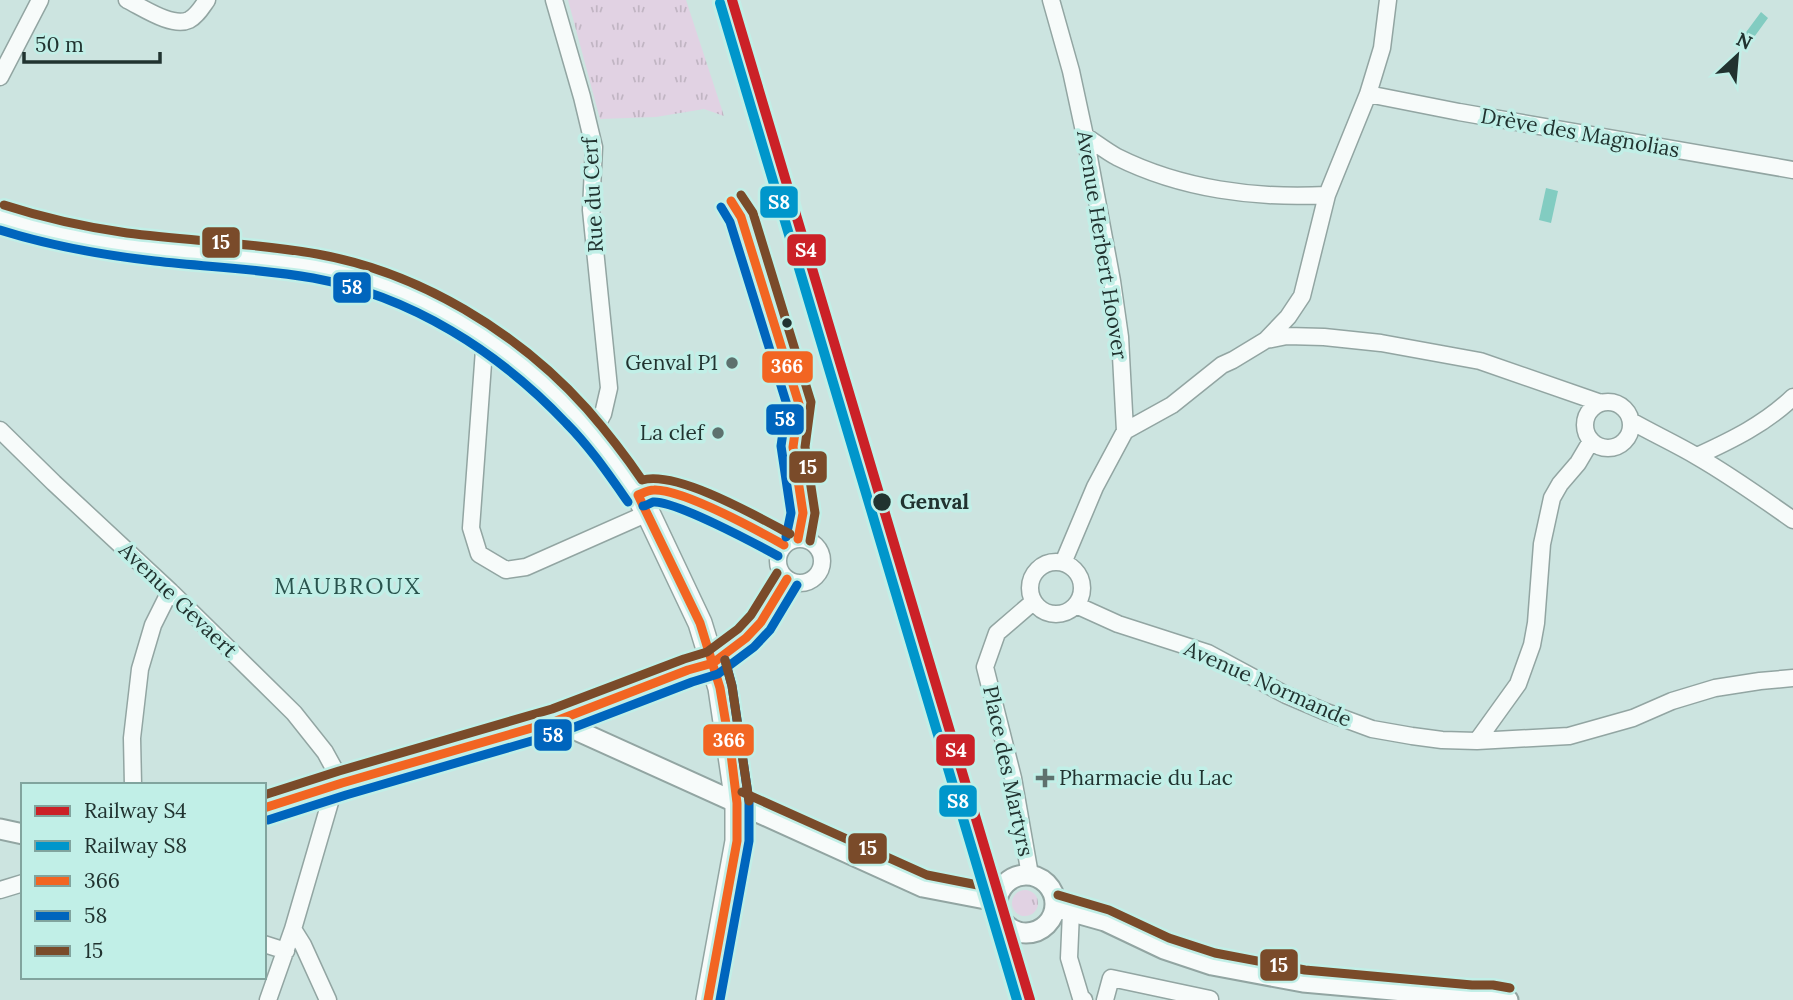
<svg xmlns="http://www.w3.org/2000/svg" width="1793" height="1000" font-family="Lora,serif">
	<defs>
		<pattern id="grass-tufts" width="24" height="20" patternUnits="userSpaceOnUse" patternTransform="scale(1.75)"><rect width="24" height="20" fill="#e1d2e3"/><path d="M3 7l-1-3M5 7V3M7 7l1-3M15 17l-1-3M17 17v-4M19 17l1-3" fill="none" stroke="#c1b5c3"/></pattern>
	</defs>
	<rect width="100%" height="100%" fill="#cce4e0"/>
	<path fill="url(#grass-tufts)" d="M568,0H686L724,116L704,109L656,117L600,119Z
		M1012 903a13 13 0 1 1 26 0a13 13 0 1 1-26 0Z"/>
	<path fill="#82ccc1" d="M1761,12L1768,18L1749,44L1741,39Z
		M1546,188L1558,191L1551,223L1539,220Z"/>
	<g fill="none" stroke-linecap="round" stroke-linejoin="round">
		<defs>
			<path id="minor" d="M127,0C142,7 172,28 189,20C197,16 202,7 207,0
				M554,0L582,97L594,147L591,210L609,388L603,414L593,432
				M1051,0L1071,71L1085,136L1112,281L1120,337L1125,431L1095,487L1063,563
				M0,77L40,0
				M1368,94L1459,112L1793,170
				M1085,136C1096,143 1106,151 1117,157C1181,189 1256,199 1327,195
				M485,336L471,528L479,554L506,570L526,567L648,513
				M1266,340L1288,317L1302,296L1327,195L1368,94L1382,48L1388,0
				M1585 425a23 23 0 1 1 46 0a23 23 0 1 1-46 0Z
				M1631,421C1654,434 1676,444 1698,457C1731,476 1762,498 1793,520
				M0,430L54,483L170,591L294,713L325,752L342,783
				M1125,431L1172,405L1222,365L1233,360L1266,340L1287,336L1324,337L1381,343L1480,361L1601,403
				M1697,456C1732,440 1765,424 1793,397
				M638,495C643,493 649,490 654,490C675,488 762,533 784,545
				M778 561a22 22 0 1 1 44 0a22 22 0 1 1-44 0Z
				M1030 588a26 26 0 1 1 52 0a26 26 0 1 1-52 0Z
				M1076,605L1118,624L1208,653L1286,695L1326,712L1372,729L1412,736L1442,740L1477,741L1569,736L1633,718L1672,701L1715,688L1760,681L1793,678
				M556,721L688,670L713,663L746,638L761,622L787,579
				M1477,741L1518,684L1532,645L1536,623L1542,544L1552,498L1560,484L1578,463L1591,441
				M133,785L132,738L140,669L153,625L170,591
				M1030,875L1013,778L985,667L997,633L1033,602
				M0,890L23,883
				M1071,912L1069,958L1081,998L1084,1000
				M264,944L286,951
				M268,1000L293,929
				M328,1000L303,945L293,929L335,785
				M1105,1000L1111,978L1210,999"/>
			<path id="tertiary" d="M264,808L342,783L556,721L923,887L996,901
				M0,829L23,834
				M997 904a29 29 0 1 1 58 0a29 29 0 1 1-58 0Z
				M1055,907L1105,921L1164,949L1212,965L1303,982L1471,997H1492L1508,1000"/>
			<path id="secondary" d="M0,217L30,228L78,239L323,268L379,283L430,304L485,336L540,377L593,432L620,466L648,513L700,623L720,688L737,803V841L708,1000"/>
		</defs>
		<use href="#minor" stroke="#92a5a2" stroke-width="19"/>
		<use href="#tertiary" stroke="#92a5a2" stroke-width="23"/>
		<use href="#secondary" stroke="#92a5a2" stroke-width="26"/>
		<use href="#minor" stroke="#f7fbfa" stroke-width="16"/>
		<use href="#tertiary" stroke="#f7fbfa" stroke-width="19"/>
		<use href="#secondary" stroke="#f7fbfa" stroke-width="23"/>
		<path stroke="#c9d0cf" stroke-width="5" d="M1014,992L1017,1000"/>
		<defs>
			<path id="bus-1" d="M731,201L741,217L799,404L793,447L803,513L798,539
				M638,495L700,623L720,688L731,754L737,803V841L708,1000
				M638,495C643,493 648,490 654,490C682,489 757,530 784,545
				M264,808L342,783L556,721L688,670L713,663L746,638L761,622L787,579"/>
			<path id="bus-2" d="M721,207L730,222L787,405L781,446L791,513L786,537
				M0,230C51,246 102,255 155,261C208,267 261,269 313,278C411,296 499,352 566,423C590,447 609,475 628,502
				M643,506C644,506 651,503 653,502C674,500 756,544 778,556
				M268,820L346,795L559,733L692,682L718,674L754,647L770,630L797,585
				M720,1000L749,841V801L732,686L725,660"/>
			<path id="bus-3" d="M741,195L753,213L811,402L805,447L815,513L810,541
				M4,205C44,218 85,227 127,233C190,241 254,243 317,254C419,272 518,332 587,409C607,432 625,455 642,480C677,470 758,517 790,534
				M725,660L732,686L749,801
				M742,792L927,875L998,889
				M264,795L339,771L552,709L684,659L707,652L738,629L751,615L777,573
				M1058,895L1109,910L1169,938L1215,953L1305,970L1472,985H1493L1510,988"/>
		</defs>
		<use href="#bus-1" stroke="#c1efe7" stroke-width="14"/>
		<use href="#bus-2" stroke="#c1efe7" stroke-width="14"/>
		<use href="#bus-3" stroke="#c1efe7" stroke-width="14"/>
		<use href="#bus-1" stroke="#f26522" stroke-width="9"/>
		<use href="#bus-2" stroke="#0065bd" stroke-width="9"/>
		<use href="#bus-3" stroke="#7a4b2a" stroke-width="9"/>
		<defs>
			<path id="rail-1" d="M732,0L1030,1000"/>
			<path id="rail-2" d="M720,3L1017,1000"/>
		</defs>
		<use href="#rail-1" stroke="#c1efe7" stroke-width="16"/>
		<use href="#rail-2" stroke="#c1efe7" stroke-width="16"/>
		<use href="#rail-1" stroke="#cb2127" stroke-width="10"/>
		<use href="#rail-2" stroke="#0096cb" stroke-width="10"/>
	</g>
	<g fill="#213330" stroke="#c1efe7" stroke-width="2.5">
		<circle cx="787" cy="323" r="6"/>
		<circle cx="882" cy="502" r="10"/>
	</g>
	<g fill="#5d716e" stroke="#c1efe7" stroke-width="2.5">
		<circle cx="732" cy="363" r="7"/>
		<circle cx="718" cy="433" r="7"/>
		<path d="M1041.5 767.5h7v7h7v7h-7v7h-7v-7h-7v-7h7z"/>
	</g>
	<g text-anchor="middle" stroke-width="7" stroke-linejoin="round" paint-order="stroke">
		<g font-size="21" fill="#213330" stroke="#c1efe7">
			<text transform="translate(1580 133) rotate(10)" y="7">Drève des Magnolias</text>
			<text transform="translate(593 195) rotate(-93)" y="7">Rue du Cerf</text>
			<text transform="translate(1102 245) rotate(81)" y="7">Avenue Herbert Hoover</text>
			<text transform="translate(178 600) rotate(44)" y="7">Avenue Gevaert</text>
			<text transform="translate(1268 684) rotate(24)" y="7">Avenue Normande</text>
			<text transform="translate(1008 771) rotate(78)" y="7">Place des Martyrs</text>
		</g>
		<g font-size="21" fill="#213330" stroke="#c1efe7" text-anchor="end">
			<text x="718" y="370">Genval P1</text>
			<text x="704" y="440">La clef</text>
			<text x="1059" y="785" text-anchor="start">Pharmacie du Lac</text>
		</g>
		<g font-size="21" font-weight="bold" fill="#213330" stroke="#c1efe7" text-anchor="start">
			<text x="900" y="509">Genval</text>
		</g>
		<g font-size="23" letter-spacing="2" fill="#29534d" stroke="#c1efe7">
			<text x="348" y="594">MAUBROUX</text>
		</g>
	</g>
	<g stroke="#c1efe7" stroke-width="2.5">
		<rect x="759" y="185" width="40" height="34" rx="7" fill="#0096cb"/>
		<rect x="201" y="226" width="40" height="33" rx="7" fill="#7a4b2a"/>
		<rect x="786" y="233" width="41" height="34" rx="7" fill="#cb2127"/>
		<rect x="332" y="271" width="40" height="33" rx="7" fill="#0065bd"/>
		<rect x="761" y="350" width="53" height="34" rx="7" fill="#f26522"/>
		<rect x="765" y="403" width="40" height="33" rx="7" fill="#0065bd"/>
		<rect x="788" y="450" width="40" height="34" rx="7" fill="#7a4b2a"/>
		<rect x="533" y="718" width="40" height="34" rx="7" fill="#0065bd"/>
		<rect x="702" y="723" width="53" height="34" rx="7" fill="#f26522"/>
		<rect x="935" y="733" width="41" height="34" rx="7" fill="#cb2127"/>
		<rect x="938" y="784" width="40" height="34" rx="7" fill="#0096cb"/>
		<rect x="847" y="832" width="41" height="33" rx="7" fill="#7a4b2a"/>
		<rect x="1259" y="948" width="40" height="34" rx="7" fill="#7a4b2a"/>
	</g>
	<g font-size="19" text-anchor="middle" font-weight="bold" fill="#fff">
		<text x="779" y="209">S8</text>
		<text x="221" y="249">15</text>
		<text x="806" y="257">S4</text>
		<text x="352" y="294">58</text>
		<text x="787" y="373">366</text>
		<text x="785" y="426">58</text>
		<text x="808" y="474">15</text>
		<text x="553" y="742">58</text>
		<text x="729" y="747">366</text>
		<text x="956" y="757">S4</text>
		<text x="958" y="808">S8</text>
		<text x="868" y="855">15</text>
		<text x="1279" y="972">15</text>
	</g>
	<rect x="21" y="783" width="245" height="196" fill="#c1efe7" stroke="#81a49e" stroke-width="2"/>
	<rect x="35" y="806" width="35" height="10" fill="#cb2127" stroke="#81a49e" stroke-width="2"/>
	<text x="84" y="818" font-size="21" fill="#213330">Railway S4</text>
	<rect x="35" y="841" width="35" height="10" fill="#0096cb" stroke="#81a49e" stroke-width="2"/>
	<text x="84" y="853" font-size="21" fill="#213330">Railway S8</text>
	<rect x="35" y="876" width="35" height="10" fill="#f26522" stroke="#81a49e" stroke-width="2"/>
	<text x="84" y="888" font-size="21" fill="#213330">366</text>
	<rect x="35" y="911" width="35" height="10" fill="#0065bd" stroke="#81a49e" stroke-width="2"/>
	<text x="84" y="923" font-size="21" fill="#213330">58</text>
	<rect x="35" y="946" width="35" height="10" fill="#7a4b2a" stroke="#81a49e" stroke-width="2"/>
	<text x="84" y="958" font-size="21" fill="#213330">15</text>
	<g transform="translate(1737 56) rotate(26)" stroke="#c1efe7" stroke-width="5" paint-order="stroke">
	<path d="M0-5L12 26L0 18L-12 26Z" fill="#213330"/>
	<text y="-10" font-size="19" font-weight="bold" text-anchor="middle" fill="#213330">N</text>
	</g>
	<path d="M24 52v10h136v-10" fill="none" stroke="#213330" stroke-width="3.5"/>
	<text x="35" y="52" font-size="21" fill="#213330" stroke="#c1efe7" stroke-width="5" paint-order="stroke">50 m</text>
</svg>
